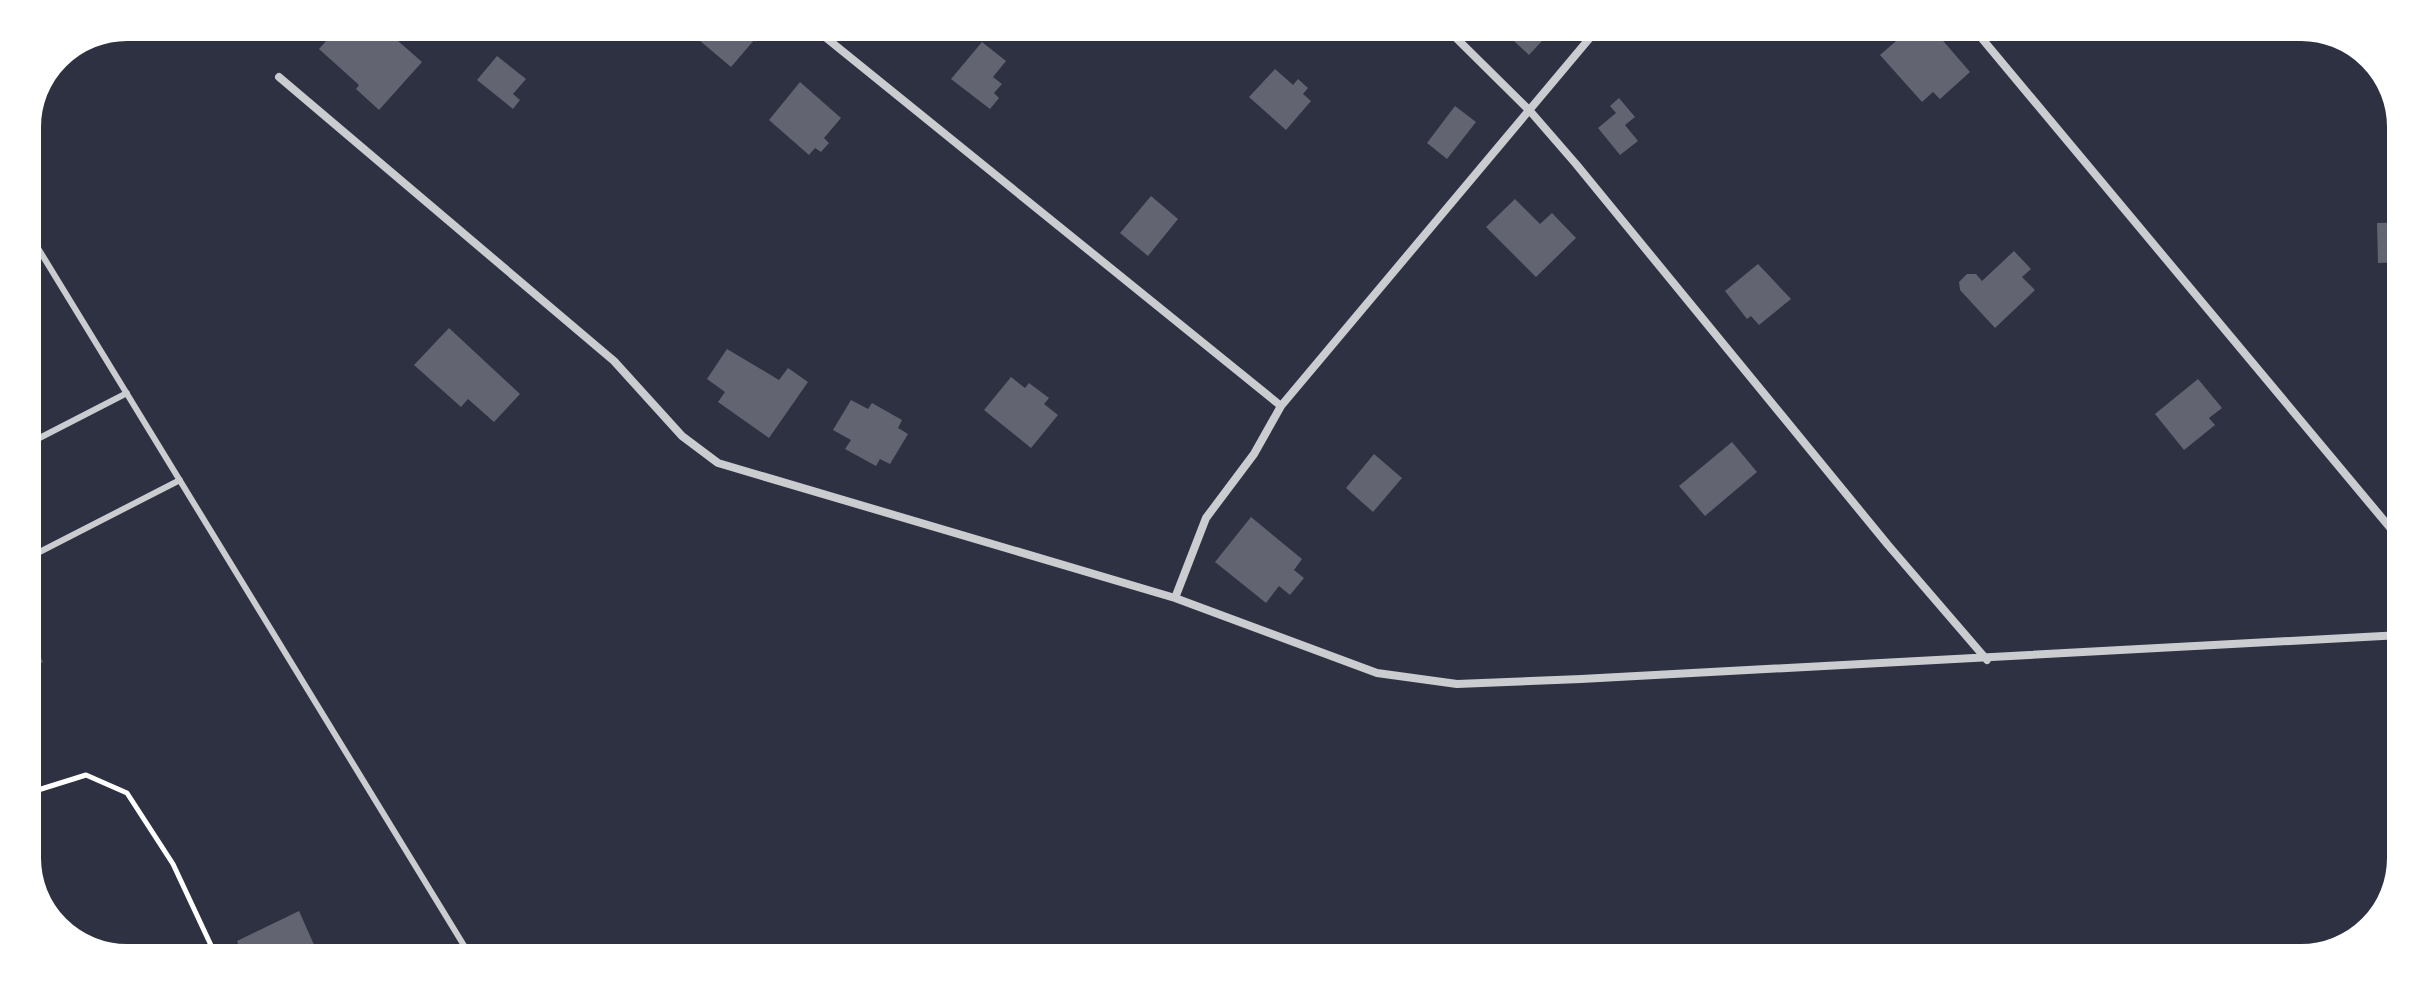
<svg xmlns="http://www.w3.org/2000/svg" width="2428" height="985" font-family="'DM Sans',sans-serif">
	<rect width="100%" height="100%" fill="#2d3142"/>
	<path fill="#626471" d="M342,23H367L377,31L381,26L422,62L379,110L356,89L359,85L319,49Z
		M680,24H737L755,39L731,67Z
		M1499,27H1551L1553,29L1529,55Z
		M1911,28H1932L1970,72L1940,99L1933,92L1922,102L1880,55Z
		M982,42L1006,61L993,77L1002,84L994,93L999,98L990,109L951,79Z
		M497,56L526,79L513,94L520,100L513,109L477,80Z
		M1275,69L1293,85L1298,79L1308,88L1303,94L1311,101L1286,130L1249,97Z
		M800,82L841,118L824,138L829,143L821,152L815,148L809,155L769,120Z
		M1619,98L1635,117L1625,125L1638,141L1620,155L1598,128L1616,113L1610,106Z
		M1455,106L1476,122L1447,159L1427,143Z
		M1151,196L1178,219L1148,256L1120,233Z
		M1515,199L1540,224L1552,213L1576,238L1536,277L1486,227Z
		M2405,222L2404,262L2378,263L2377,223Z
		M2014,251L2031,269L2022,277L2035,290L1995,328L1960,290L1959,282L1967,274H1976L1982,281Z
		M1758,264L1791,299L1759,325L1751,316L1747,319L1725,291Z
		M449,328L520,394L494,422L468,399L461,407L414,365Z
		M727,349L779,380L788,368L808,382L769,438L718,402L725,392L707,379Z
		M1011,377L1025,388L1029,383L1049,398L1044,404L1058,415L1031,448L984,410Z
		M2198,379L2222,408L2209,418L2215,425L2184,450L2155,414Z
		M851,400L868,409L872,403L902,420L898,428L908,434L890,464L880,459L876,466L845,449L851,440L833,430Z
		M1732,442L1757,472L1705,516L1679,486Z
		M1374,454L1402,478L1373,512L1346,488Z
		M1251,517L1302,559L1294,570L1304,578L1290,595L1279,586L1266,603L1215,562Z
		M22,622L43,662L22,673Z
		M299,911L319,956H243L237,941Z"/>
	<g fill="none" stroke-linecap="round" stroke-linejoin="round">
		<path stroke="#fff" stroke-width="5" d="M22,795L86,775L127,793L173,864L216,956"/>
		<path stroke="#caccd0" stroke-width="6" d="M22,222L471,957
			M22,447L127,393
			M22,561L180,480"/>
		<path stroke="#caccd0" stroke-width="8" d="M809,24L1281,406
			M1445,27L1530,111L1576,164L1888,545L1987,660
			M1974,29L2402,542
			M279,77L614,361L682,436L718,463L1175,598L1377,673L1457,684L1581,679L2401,635
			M1175,598L1206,518L1254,454L1281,406L1599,27"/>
	</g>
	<path d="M0 0H2428V985H0ZM127 36H2301A91 91 0 0 1 2392 127V858A91 91 0 0 1 2301 949H127A91 91 0 0 1 36 858V127A91 91 0 0 1 127 36Z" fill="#fff" fill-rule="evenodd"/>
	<path fill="none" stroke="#fff" stroke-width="10" d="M127 36H2301A91 91 0 0 1 2392 127V858A91 91 0 0 1 2301 949H127A91 91 0 0 1 36 858V127A91 91 0 0 1 127 36Z"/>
</svg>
